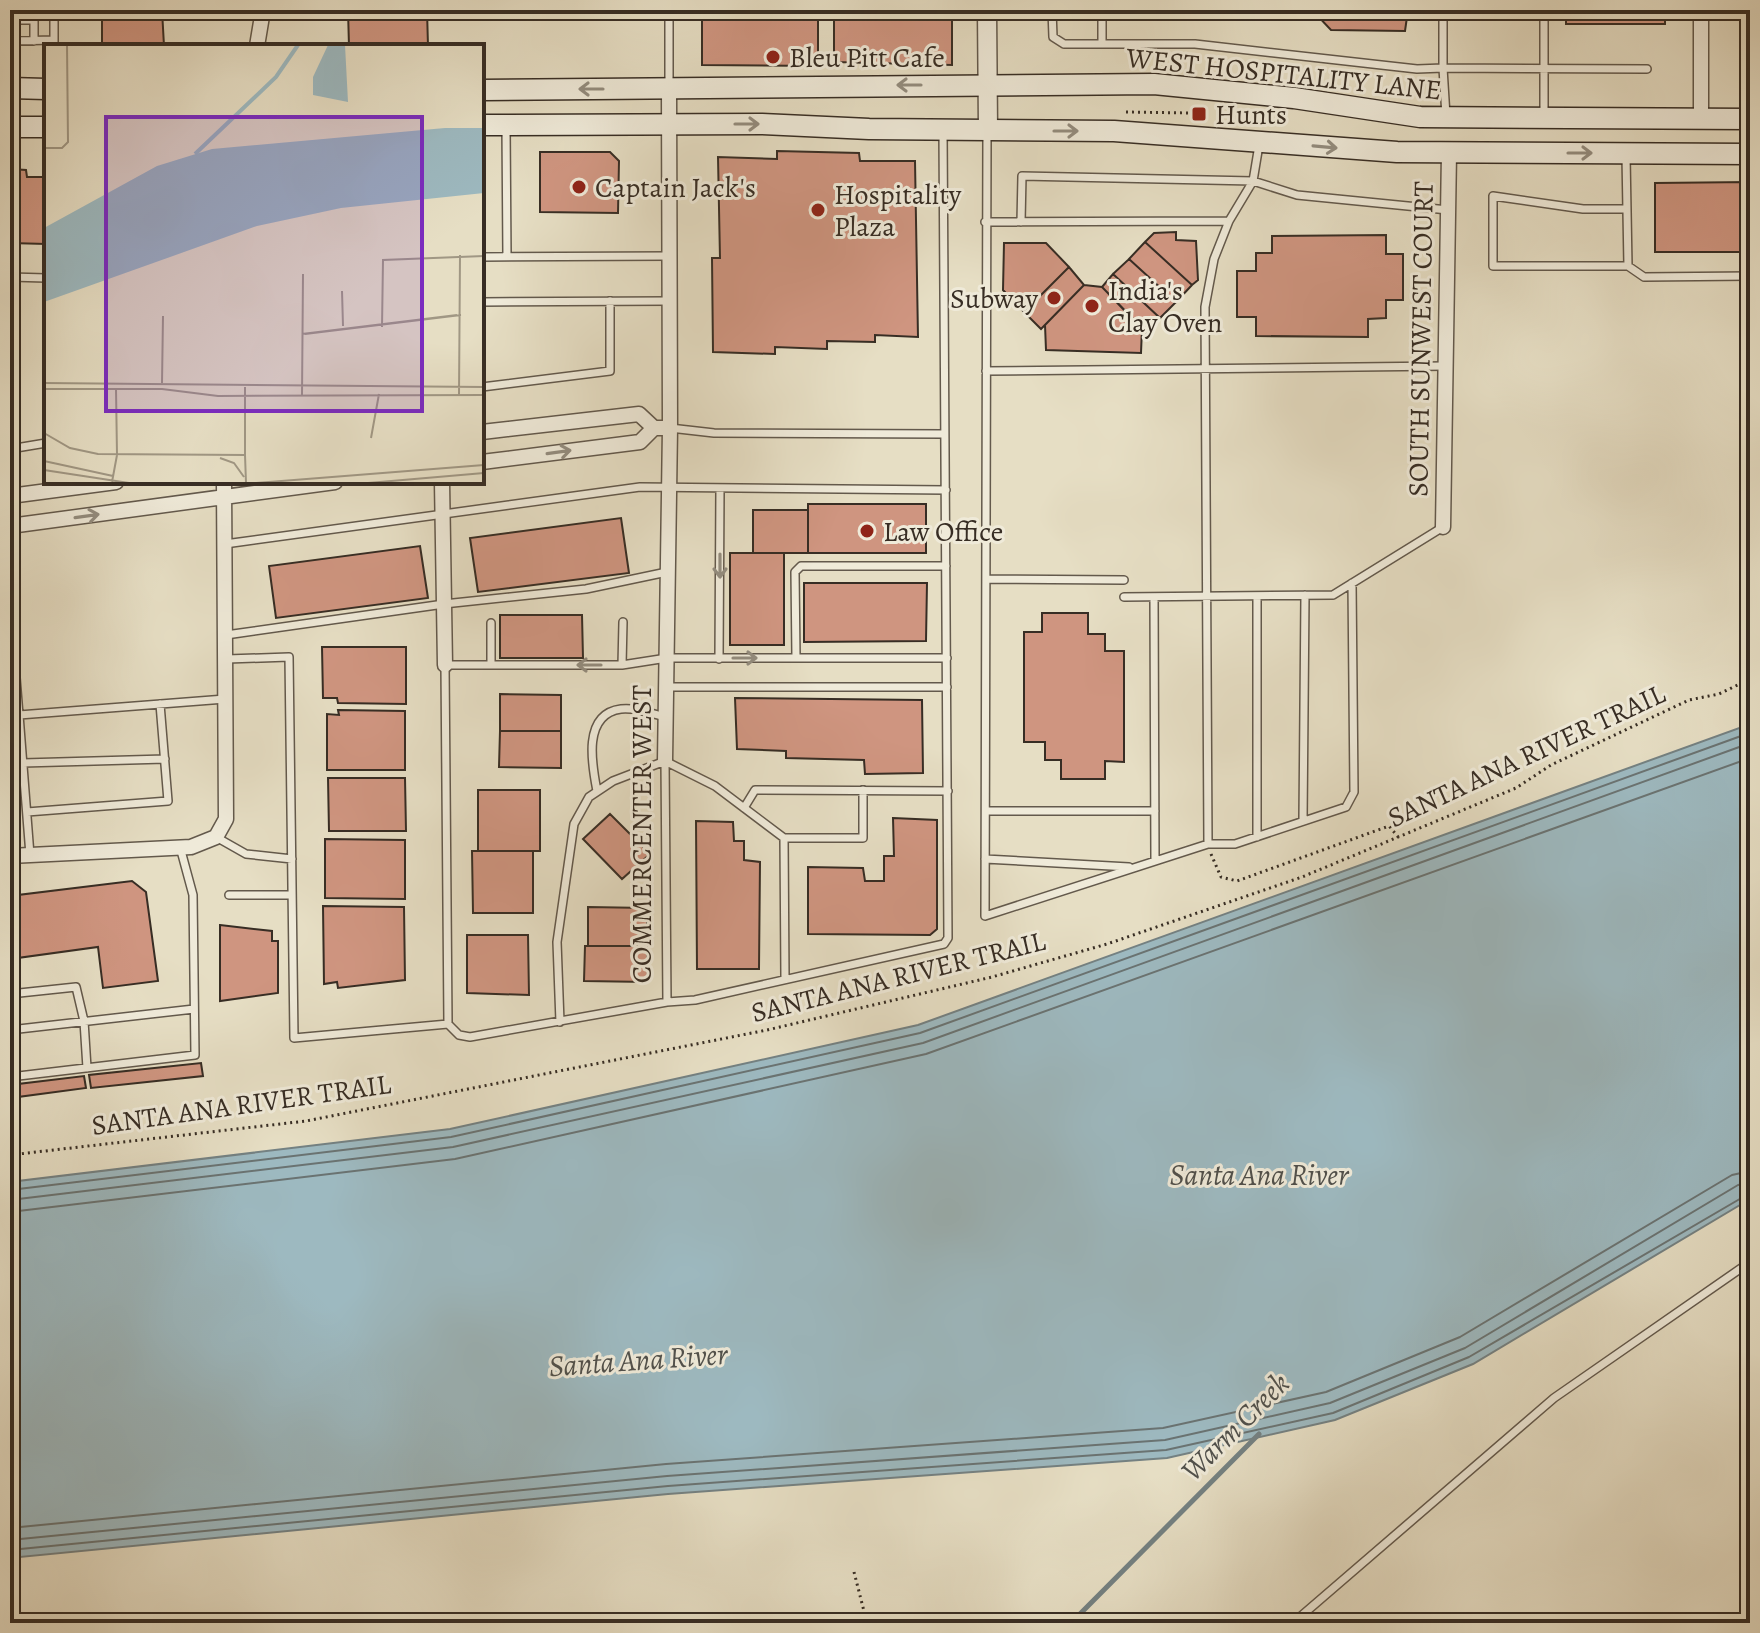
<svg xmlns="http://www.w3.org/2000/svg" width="1760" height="1633" font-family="Alegreya,serif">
	<rect width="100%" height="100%" fill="#e6dec4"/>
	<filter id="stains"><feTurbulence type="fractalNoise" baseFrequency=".0025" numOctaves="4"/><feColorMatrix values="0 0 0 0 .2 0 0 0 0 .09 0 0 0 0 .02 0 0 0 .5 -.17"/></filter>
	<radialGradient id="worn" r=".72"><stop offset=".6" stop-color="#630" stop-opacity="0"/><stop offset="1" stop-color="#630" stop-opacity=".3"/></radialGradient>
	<path fill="#9db9c0" stroke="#748182" stroke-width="2" d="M1742,727L1750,729V1199L1473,1364L1335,1420L1167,1458L668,1494L10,1558V1182L450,1129L918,1025Z"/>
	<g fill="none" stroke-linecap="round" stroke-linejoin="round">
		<path stroke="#6a7372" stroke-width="2" d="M10,1190L451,1137L920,1033L1741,736H1750
			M10,1200L453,1147L923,1043L1742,746H1750
			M10,1212L455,1159L926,1054L1750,758
			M10,1528L666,1464L1163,1428L1326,1392L1460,1337L1732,1175L1750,1171
			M10,1540L667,1476L1165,1440L1330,1403L1465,1348L1738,1185L1750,1183
			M10,1550L668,1486L1166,1450L1333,1413L1469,1357L1750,1193"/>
		<path stroke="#748182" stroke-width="5" d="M1071,1623L1259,1434"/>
	</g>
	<path fill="#cf9580" stroke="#372d24" stroke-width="2" d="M10,10H30L19,13V32H10Z
		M102,10H162L164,46H102Z
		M348,10H427L428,46H349Z
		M702,10H751V17L818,20V66L702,65Z
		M903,10H952V65L834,62V17H903Z
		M1408,10L1405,31L1331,30L1313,11Z
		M1566,10H1665V24H1566Z
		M777,151L859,153L860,161H915L918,337L875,335V342L827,341V349L775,347V354L713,352L712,258H720L718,157L777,159Z
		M540,152H610L619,161L618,213L540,212Z
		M10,169L26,170L27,177H46V244L10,243Z
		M1750,182V252H1655V183Z
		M1176,232V240L1196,241L1198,280L1192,285L1145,242L1154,233Z
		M1386,235V254H1403V300H1386V318L1368,319V337L1256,336V317H1237V271H1256V253H1272V236Z
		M1145,242L1192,285L1176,302L1129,259Z
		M1004,243H1046L1069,267L1024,312L1003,290Z
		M1129,259L1176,302L1160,318L1113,274Z
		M1069,267L1084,285L1041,329L1024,312Z
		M1113,274L1160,318L1146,333L1102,287Z
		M1084,285L1102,287L1142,328L1141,353L1046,350L1045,325Z
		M10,307H14V415H10Z
		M808,504H926V553H808Z
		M753,510H808V553H753Z
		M621,518L629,573L478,592L470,538Z
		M420,546L428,598L276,618L269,566Z
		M730,553H784V645H730Z
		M804,583H927L926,641L804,642Z
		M1042,613H1088V634H1105V651H1124V762L1105,761V779H1061V760H1045V742H1024V632H1042Z
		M500,615H582L583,658H500Z
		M322,647H406V704L338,703L337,698H323Z
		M500,694L561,695V731H500Z
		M735,698L922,700L923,773L865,774L864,760L786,758V751L737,749Z
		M338,710L405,711V770H327V714L339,715Z
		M500,731H561V768L499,767Z
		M328,778H405L406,831H329Z
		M478,790H540V851H478Z
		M610,814L650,854L622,879L583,839Z
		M893,818L937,820V929L930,935L808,934V867L863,868L865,881H884V856H894Z
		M696,821L733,822L734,841H744V860L760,862L759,969H697Z
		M325,839L405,840V899L325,898Z
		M472,851H533V913H473Z
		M132,881L146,892L158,981L103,988L98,947L10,959V896Z
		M323,906L404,907L405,980L338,988L337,982L324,984Z
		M588,907L647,908V946H588Z
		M220,925L272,931V941H278V993L220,1001Z
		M467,935H528L529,995L467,993Z
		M585,946H647L648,982L584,981Z
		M201,1063L203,1076L91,1088L89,1075Z
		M84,1076L86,1088L10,1098V1085Z"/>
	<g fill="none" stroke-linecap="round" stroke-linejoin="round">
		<defs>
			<path id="service" d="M54,10V46
				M669,10V88
				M1052,10L1053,37L1064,44H1195L1417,69L1443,68V10
				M1544,10V116
				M19,20H34V41
				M10,41L54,40
				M1102,43V10
				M1446,116L1443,68L1647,69
				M506,127L507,257
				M987,132L985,916L1208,844L1205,307L1214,259L1229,221L1253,181L1259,145
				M1626,156L1628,266L1644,277L1750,276
				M1627,209H1583L1493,196V266H1628
				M985,222L1229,221
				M1021,222L1022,176L1253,181L1297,195L1448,210
				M482,257L669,256
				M10,277L46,278
				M482,302L669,301
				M986,371L1446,366
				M482,387L610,371V301
				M670,428L714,433L944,434
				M10,449L46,443
				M225,544L640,487L946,490
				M987,579L1124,580
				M1257,596V837
				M1124,597L1333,595L1443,527
				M1154,597L1155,861
				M10,604L19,715L225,699
				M491,623V665
				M226,635L444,604L586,589L667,572
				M796,658L795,572L801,566H946
				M227,659L289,657L294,1038L448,1024
				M719,659L720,488
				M622,665L623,622
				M666,687H947
				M19,715L30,855
				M665,761L667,1002L470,1037L459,1035L448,1024L445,665H622L667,658H947
				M23,763L165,759
				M597,791C592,765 582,714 621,709C635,707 652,714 666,717
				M744,808L755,790L948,791
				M986,811H1155
				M27,812L168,801L160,704
				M1303,821L1305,595
				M216,837L246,854L292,859
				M784,838H863V790
				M1208,844H1235L1346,807L1354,792L1352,583
				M985,859L1129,867
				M229,895H292
				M10,994L76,987L84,1021L87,1068
				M667,1002L695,1000L944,944L948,938L943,131
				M560,1022L557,942L574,824L589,797L613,781L665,761L715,786L784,838L785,979
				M10,1030L194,1009
				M10,1077L195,1055L193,895L180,847
				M1293,1623L1554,1398L1750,1262"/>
			<path id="minor" d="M1701,10V119
				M257,46L263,10
				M482,432L639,414L654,428H670
				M482,462L640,442L654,428
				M442,482L445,665
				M10,496L116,482
				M10,526L335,482
				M1443,527L1449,153
				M665,761L670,428L669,89
				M10,856L191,847L216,837L226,819L224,482"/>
			<path id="tertiary" d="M987,10L988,130"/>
			<path id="secondary" d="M10,88L46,89
				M482,90L1154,84L1294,98L1420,117L1750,119
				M482,125L762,124L869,129L1114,131L1397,152L1750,154
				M10,127H46"/>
		</defs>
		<use href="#service" stroke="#63594c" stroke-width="10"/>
		<use href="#minor" stroke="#63594c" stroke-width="17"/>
		<use href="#tertiary" stroke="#63594c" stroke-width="21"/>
		<use href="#secondary" stroke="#372d24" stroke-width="23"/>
		<path stroke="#372d24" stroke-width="3" stroke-dasharray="2 4" stroke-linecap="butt" d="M1126,112L1190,113
			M1211,854L1221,877L1237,881L1389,826L1399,838
			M10,1155L306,1121L767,1030L992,977L1107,944L1302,877L1516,788L1551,765L1689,700L1719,694L1750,679
			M854,1572L867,1623"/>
		<use href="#service" stroke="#efead9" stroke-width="7"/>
		<use href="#minor" stroke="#efead9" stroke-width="14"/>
		<use href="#tertiary" stroke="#efead9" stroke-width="18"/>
		<use href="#secondary" stroke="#efead9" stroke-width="20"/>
	</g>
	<defs><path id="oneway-shaft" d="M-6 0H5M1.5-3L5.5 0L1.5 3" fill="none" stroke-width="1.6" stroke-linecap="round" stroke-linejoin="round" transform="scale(2)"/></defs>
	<g stroke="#938c7e">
		<use href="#oneway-shaft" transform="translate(909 85) rotate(180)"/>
		<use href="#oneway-shaft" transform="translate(591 89) rotate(180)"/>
		<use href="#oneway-shaft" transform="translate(747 124)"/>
		<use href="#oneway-shaft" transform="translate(1066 131)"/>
		<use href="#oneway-shaft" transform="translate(1325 147) rotate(5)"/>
		<use href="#oneway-shaft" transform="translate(1580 153)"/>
		<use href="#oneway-shaft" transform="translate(559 452) rotate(-8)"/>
		<use href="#oneway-shaft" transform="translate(87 516) rotate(-8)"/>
		<use href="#oneway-shaft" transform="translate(720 566) rotate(90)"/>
		<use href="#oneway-shaft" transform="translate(745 658)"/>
		<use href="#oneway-shaft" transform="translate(589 665) rotate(180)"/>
	</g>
	<g fill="#8f2418" stroke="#efead9" stroke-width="3">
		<circle cx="773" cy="57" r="8"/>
		<rect x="1191" y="106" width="16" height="16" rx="4"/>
		<circle cx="579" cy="187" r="8"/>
		<circle cx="818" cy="210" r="8"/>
		<circle cx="1054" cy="298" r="8"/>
		<circle cx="1092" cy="306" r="8"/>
		<circle cx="867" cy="531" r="8"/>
	</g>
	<g text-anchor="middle" stroke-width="6" stroke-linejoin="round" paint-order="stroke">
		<g font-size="28" fill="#372d24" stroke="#efead9" text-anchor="start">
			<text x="789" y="67">Bleu Pitt Cafe</text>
			<text x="1215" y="124">Hunts</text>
			<text x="595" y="197">Captain Jack's</text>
			<text x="834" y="204">Hospitality<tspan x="834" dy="32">Plaza</tspan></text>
			<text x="1108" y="300">India's<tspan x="1108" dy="32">Clay Oven</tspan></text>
			<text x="1038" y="308" text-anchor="end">Subway</text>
			<text x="883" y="541">Law Office</text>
		</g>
		<g font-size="28" fill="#372d24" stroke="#efead9">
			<text transform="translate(1284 73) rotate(6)" y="10">WEST HOSPITALITY LANE</text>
			<text transform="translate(1420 339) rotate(-89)" y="10">SOUTH SUNWEST COURT</text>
			<text transform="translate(1526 755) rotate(-25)" y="10">SANTA ANA RIVER TRAIL</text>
			<text transform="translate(641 834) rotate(-90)" y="10">COMMERCENTER WEST</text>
			<text transform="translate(898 976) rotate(-14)" y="10">SANTA ANA RIVER TRAIL</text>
			<text transform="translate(241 1104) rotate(-8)" y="10">SANTA ANA RIVER TRAIL</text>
		</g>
		<g font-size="30" font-style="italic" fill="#50504b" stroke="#efead9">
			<text x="1259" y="1185">Santa Ana River</text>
			<text transform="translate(638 1360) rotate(-4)" y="10">Santa Ana River</text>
			<text transform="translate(1235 1427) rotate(-45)" y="10">Warm Creek</text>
		</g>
	</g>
	<g transform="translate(44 44)">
		<rect width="440" height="440" fill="#e6dec4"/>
		<path d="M284,1H301L304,58L269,51V33ZM401,84H440V149L297,164L213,182L0,258V184L113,122L168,105Z" fill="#9db9c0"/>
		<path fill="none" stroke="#9db9c0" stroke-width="4" d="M151,110L232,33L254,1"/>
		<path fill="none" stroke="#a09784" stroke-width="2" d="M0,104H18L24,98L23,1M298,247L299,282M338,283L339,216L440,212M258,290L413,271M261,290L417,271M0,339L440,343M118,339L119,272M201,343V411M0,345H118L174,352L440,351M72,345L73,411M258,351L259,230M415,351L416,211M0,389L26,404L54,410L201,411L202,439M327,394L335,350M176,414L190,419L200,433M0,417L69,432M0,426L85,439H217M68,438L73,411M212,439L440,421M324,439L440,429"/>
		<path fill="#7b2cbf" fill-opacity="0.15" stroke="#7b2cbf" stroke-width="4" d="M62,73H378V367H62Z"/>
		<rect width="440" height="440" fill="none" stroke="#372d24" stroke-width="4"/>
	</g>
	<rect width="1760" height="1633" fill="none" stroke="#e6dec4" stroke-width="40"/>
	<rect x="12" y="12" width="1736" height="1609" fill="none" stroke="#372d24" stroke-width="4"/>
	<rect x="20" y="20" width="1720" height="1593" fill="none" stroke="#372d24" stroke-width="2"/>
	<rect width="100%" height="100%" filter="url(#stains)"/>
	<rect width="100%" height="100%" fill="url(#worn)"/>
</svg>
